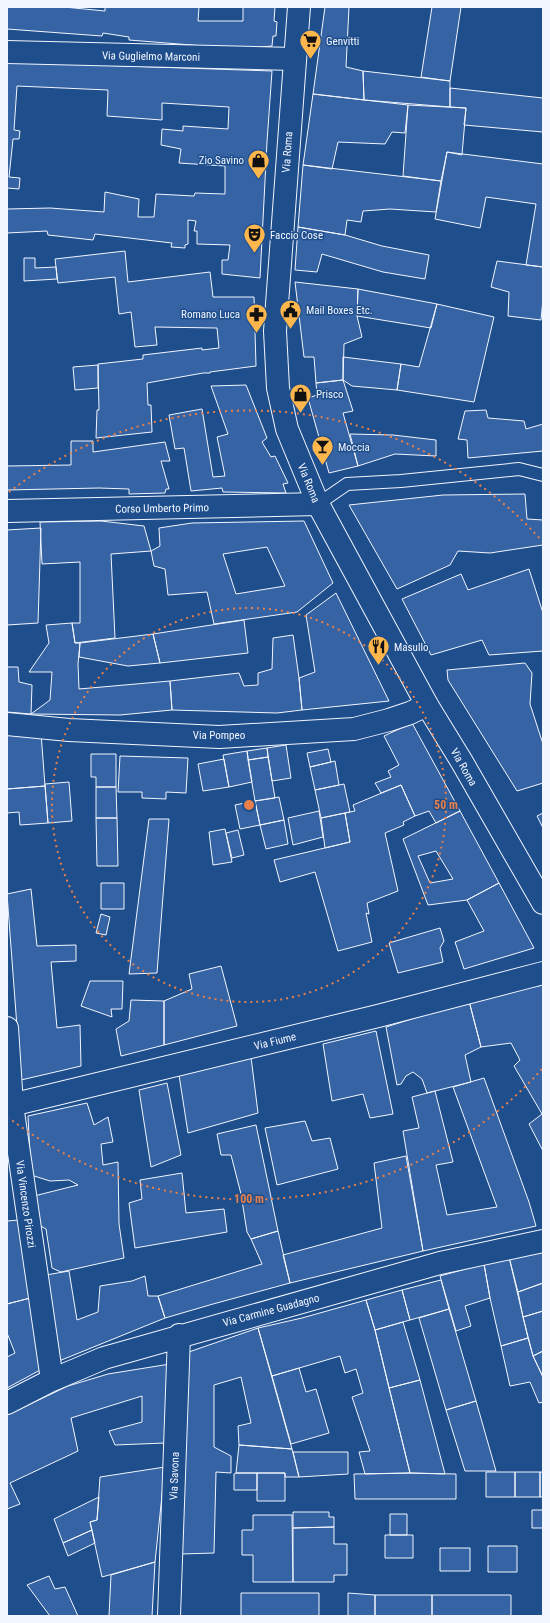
<svg xmlns="http://www.w3.org/2000/svg" width="550" height="1623" font-family="'Roboto Condensed',sans-serif">
	<rect width="100%" height="100%" fill="#1f4e8c"/>
	<path fill="#3563a3" stroke="#f2f6ff" fill-rule="evenodd" d="M7,7H64L105,11V7H199L198,21H243V7H275L274,21L277,22L276,36H273L272,46L241,49L129,40V37L103,33L102,36L7,29Z
		M325,7H349L346,67L363,71L364,100L313,94Z
		M432,7H461L450,81L421,77Z
		M7,62L272,71L267,142L260,278L222,274V260H228L230,245L197,244V231H194L196,221L188,220V244L185,245V248L171,247L172,243L95,234L93,240L48,235L47,231L7,233V209L50,208L104,212L105,192L139,199L138,217H154L156,194L194,196L195,193L225,194V166L179,163L181,149L161,145L162,129L183,131V126L228,129L229,107L162,103V120L107,116L108,90L17,86L14,130L20,131L19,139H13L9,177L20,178L19,189L7,188Z
		M363,71L450,81V107L364,100Z
		M450,88L543,98V132L464,125L466,108L450,107Z
		M313,94L408,105L405,133L392,132L385,144L338,142L332,169L303,165Z
		M408,105L466,108L462,155L447,152L441,181L403,176Z
		M447,152L543,164V267L526,265L536,204L486,197L480,228L435,219Z
		M303,165L441,181L436,212L390,209L363,211L361,222L347,220L345,235L298,227Z
		M298,227L345,235L382,246L429,255L425,279L383,272L322,254L317,272L295,270Z
		M125,251L128,282L210,272L213,297H254L256,366L210,372V373H203L147,383L148,405H151L152,432L96,438L97,410H99L98,364L143,359V355L202,348V350L219,348L217,328L155,327L157,345L135,347L131,312L119,314L115,277L58,283L55,259Z
		M24,258H35V268L56,267L57,279L24,281Z
		M497,261L543,267V299L541,320L508,316L509,292L491,287Z
		M295,282L358,289L357,316L362,337L344,344L343,380L316,383L314,357H304Z
		M358,289L437,304L431,328L357,316Z
		M437,304L494,317L474,402L397,390L401,364L419,367Z
		M343,357L401,364L397,390L352,386L343,380Z
		M98,365V388L75,390L73,367Z
		M343,380L353,411L343,413L358,466L329,473L308,398L317,395L316,383Z
		M246,385L267,438L262,442L271,457L275,456L288,483L283,484L286,493L223,492L222,488L191,491L184,448L175,449L169,415L202,409L213,477L225,476L217,437L228,434L211,386Z
		M486,410L488,418L524,421L526,429L543,424V451L468,458L467,440L458,439L465,411Z
		M350,434L393,435L436,440V456L395,454L358,466Z
		M71,441H93V452L165,442L170,461H161L169,489H166L165,493L129,494V489L99,488L7,490V466L71,465Z
		M525,494L527,519L543,520V545L490,553L458,551L450,565L397,589L349,505L443,495Z
		M101,521L144,526L151,551L111,554L115,638L75,643L72,623H80V562L42,564L40,522Z
		M304,521L333,583L297,612L214,624L207,592L168,595L165,569L154,566L151,551L160,546L159,528L192,523ZM267,547L285,586L236,594L223,554Z
		M41,528L38,623L7,625V530Z
		M529,569L543,613V651L489,655L482,640L431,655L402,599L461,574L468,590Z
		M336,593L389,701L302,710L299,678L315,672L306,615Z
		M244,620L248,653L160,663L153,634Z
		M72,623L75,643H80L78,664L79,689L170,681L172,710L120,715L31,714L50,700L52,672H29L49,643L46,625Z
		M153,634L160,663L128,666L79,657L80,643Z
		M293,635L299,678L302,710L277,713L172,710L170,681L239,673L244,686L258,685V673L272,669L273,638Z
		M525,663L532,673L530,704L543,744V783L517,791L448,680L447,670Z
		M7,667H18L19,682L32,685L31,714L7,712Z
		M412,723L460,811L436,823L429,811L415,816L401,785L381,793L375,783L391,777L388,771L399,765L384,736Z
		M41,733L45,786L7,789V735Z
		M286,745L291,778L272,781L267,748Z
		M267,748L268,757L248,760L247,751Z
		M328,749L331,762L310,767L307,753Z
		M247,751L252,782L229,787L223,755Z
		M91,754H116V787H96V777H91Z
		M120,756L188,758L186,793L166,792V799L142,798V792H118Z
		M268,757L275,798L255,801L248,760Z
		M224,759L229,787L203,791L198,764Z
		M335,761L339,785L315,790L310,767Z
		M69,782L72,821L48,823L45,784Z
		M344,784L350,812L321,818L315,790Z
		M401,785L415,816L403,822L404,825L385,833L398,891L367,903L369,914L366,913L372,942L338,951L315,872L280,882L274,860L350,842L345,813L355,811L353,805Z
		M45,786L48,823L20,825L19,812L7,813V789Z
		M96,787H116L117,818H96Z
		M279,797L284,820L260,825L255,801Z
		M255,801L260,825L240,829L235,805Z
		M319,811L323,837L293,845L288,818Z
		M460,811L499,883L467,900L428,905L403,839ZM436,851L453,879L430,883L418,856Z
		M345,813L350,842L325,848L321,818Z
		M543,813V828L537,816Z
		M96,818H117L118,866H97Z
		M149,819H169L157,973L129,974Z
		M284,820L288,844L266,849L260,825Z
		M225,829L232,862L213,865L209,832Z
		M238,830L244,855L232,858L226,833Z
		M101,883H124V909H101Z
		M499,883L534,948L464,969L455,942L484,931L467,900Z
		M31,889L37,946L76,945V961L51,962L57,1028L80,1025L81,1066L21,1080L7,894Z
		M101,914L110,917L106,935L96,933Z
		M440,928L444,941L440,948L443,962L398,973L389,943Z
		M221,966L237,1026L164,1045V1001L192,989L189,974Z
		M90,981H123L122,1009H111L112,1017L81,1006Z
		M543,985V1151L529,1124L542,1114L514,1066L520,1060L511,1043L481,1047L469,1001Z
		M131,1000L164,1001V1045L121,1056L116,1029L129,1021Z
		M469,1001L481,1047L465,1055L471,1082L427,1093L422,1079L413,1072L406,1076L401,1084L397,1085L386,1027Z
		M376,1031L393,1114L370,1118L363,1094L332,1101L323,1044Z
		M251,1057L258,1113L188,1133L179,1075Z
		M484,1078L529,1202L536,1226L423,1251L403,1131L419,1128L412,1097L435,1091L453,1162L436,1165L447,1215L497,1207L453,1087Z
		M167,1083L181,1155L151,1167L139,1090Z
		M87,1103L94,1125L108,1117L113,1142L101,1144L103,1165L118,1162L119,1224L124,1258L61,1272L52,1268L46,1229L39,1225L34,1196L78,1185L69,1180L50,1181L31,1175L28,1116Z
		M305,1121L312,1141L330,1138L338,1169L277,1185L265,1128Z
		M256,1125L278,1231L251,1239L247,1232L241,1194L231,1155H221L217,1134Z
		M406,1156L423,1251L290,1283L283,1255L382,1228L374,1163Z
		M182,1173L186,1213L224,1209L227,1232L135,1248L129,1203L142,1199L140,1180Z
		M19,1220L34,1297L7,1304V1221Z
		M278,1231L290,1283L213,1304L165,1318L158,1296L262,1264L251,1239Z
		M543,1248V1283L518,1292L509,1257Z
		M509,1257L528,1338L501,1346L490,1298L484,1264Z
		M484,1264L490,1298L465,1306L471,1326L456,1331L440,1276Z
		M69,1271L77,1320L98,1312L100,1286L132,1281L145,1276L148,1296H158L165,1318L59,1361L46,1275Z
		M441,1280L449,1309L410,1320L402,1290Z
		M543,1283V1311L523,1317L518,1292Z
		M402,1290L410,1320L375,1330L366,1300Z
		M34,1297L42,1369L7,1388V1357L15,1353L7,1333V1304Z
		M366,1300L375,1330L410,1473L365,1474L359,1452L370,1451L352,1397L363,1393L356,1369L345,1373L340,1356L272,1376L258,1328L302,1318Z
		M449,1309L476,1401L446,1410L419,1318Z
		M543,1311V1351L533,1356L523,1317Z
		M403,1322L420,1380L389,1388L375,1330Z
		M258,1328L292,1449L239,1445L238,1426L251,1423L241,1377L214,1385V1447L231,1456V1473L216,1472L214,1553L181,1554L186,1353Z
		M528,1338L533,1356L543,1377V1402L539,1403L530,1382L510,1386L501,1346Z
		M543,1351V1377L533,1356Z
		M170,1364L165,1443L115,1445L109,1431L142,1422V1396L71,1418L78,1451L10,1483L20,1504L7,1509V1415L68,1386L108,1374Z
		M299,1368L306,1392L316,1389L329,1433L291,1444L272,1376Z
		M420,1380L445,1474L410,1473L389,1388Z
		M476,1401L496,1471H465L446,1410Z
		M239,1445L292,1449L299,1477H285V1473H236Z
		M293,1452H348V1474L299,1477Z
		M165,1467L155,1562L102,1577L90,1522L97,1520L100,1477Z
		M486,1472H515V1497H486Z
		M515,1472H540V1497H515Z
		M540,1472H543V1497H540Z
		M236,1473H257V1490H234V1474Z
		M257,1473H285V1501H257Z
		M410,1473L456,1474V1499H355L354,1474Z
		M99,1497L97,1520L90,1522L92,1530L63,1543L54,1519Z
		M532,1510H543V1528H532Z
		M293,1512H329V1517H334V1527L293,1528Z
		M390,1514H407V1535H390Z
		M253,1515H292L293,1582H253V1555H242V1530H253Z
		M334,1527V1544H347V1575H334V1582H293V1528Z
		M92,1530L95,1543L68,1556L63,1543Z
		M385,1535H413V1558H385Z
		M488,1546H517V1572H488Z
		M440,1548H470V1571H440Z
		M155,1562L152,1616H109L111,1575Z
		M49,1576L55,1589L65,1587L78,1616H50L27,1585Z
		M241,1593H319V1616H241Z
		M348,1593L375,1595V1616H348Z
		M375,1595H432V1616H375Z
		M432,1595H511V1616H432Z"/>
	<g fill="none" stroke-linecap="round" stroke-linejoin="round">
		<defs>
			<path id="lane" d="M318,504L347,484L401,481L519,469L543,475"/>
			<path id="street" d="M7,52L294,59
				M7,511L318,504
				M7,724L69,730L219,737L354,729L389,720L410,713L427,705
				M7,1028L12,1105L52,1380
				M7,1106L378,1016L543,973
				M7,1403L52,1380L104,1358L440,1263L543,1241
				M169,1616L179,1335"/>
			<path id="primary" d="M299,7L275,331L278,388L287,429L318,504L427,705L462,762L543,903"/>
		</defs>
		<use href="#lane" stroke="#f2f6ff" stroke-width="14"/>
		<use href="#street" stroke="#f2f6ff" stroke-width="24"/>
		<use href="#primary" stroke="#f2f6ff" stroke-width="24"/>
		<use href="#lane" stroke="#1f4e8c" stroke-width="12"/>
		<use href="#street" stroke="#1f4e8c" stroke-width="22"/>
		<use href="#primary" stroke="#1f4e8c" stroke-width="22"/>
	</g>
	<g fill="none" stroke="#ea8049" stroke-width="2" stroke-dasharray="2 4">
		<circle cx="249" cy="805" r="197"/>
		<path d="M542 1069A394 394 0 0 1 9 1118M9 492A394 394 0 0 1 542 541"/>
	</g>
	<defs>
		<symbol id="supermarket-pin" viewBox="-11 -11 22 30"><path d="M0 17L-7.5 6A9.5 9.5 0 1 1 7.5 6Z" fill="#ffb74d" stroke="#1f4e8c"/><path d="M-6-5.5h2.5l.6 2H6L4.5 2H-2.5L-4.4-4H-6ZM-1.5 3.2a1.3 1.3 0 1 0 .1 0ZM3 3.2a1.3 1.3 0 1 0 .1 0Z" fill="#111"/></symbol>
		<symbol id="shop-pin" viewBox="-11 -11 22 30"><path d="M0 17L-7.5 6A9.5 9.5 0 1 1 7.5 6Z" fill="#ffb74d" stroke="#1f4e8c"/><path d="M-5-2.5h2.3a2.7 3.5 0 0 1 5.4 0H5L5.5 6h-11ZM-1.5-2.5h3a1.5 2.3 0 0 0-3 0Z" fill="#111"/></symbol>
		<symbol id="theatre-pin" viewBox="-11 -11 22 30"><path d="M0 17L-7.5 6A9.5 9.5 0 1 1 7.5 6Z" fill="#ffb74d" stroke="#1f4e8c"/><path d="M-5-5.5Q0-4 5-5.5V0Q5 5 0 6Q-5 5-5 0ZM-3.3-2.5H-1v1.5H-3.3ZM1-2.5H3.3v1.5H1ZM-2.8 1Q0 5.5 2.8 1Z" fill="#111"/></symbol>
		<symbol id="civic-pin" viewBox="-11 -11 22 30"><path d="M0 17L-7.5 6A9.5 9.5 0 1 1 7.5 6Z" fill="#ffb74d" stroke="#1f4e8c"/><path d="M-.6-6.5H3V-4.5H.6V-3L4-1V1h2V6H-6V1h2V-1L-.6-3ZM-1.2 2.5V6h2.4V2.5Z" fill="#111"/></symbol>
		<symbol id="pharmacy-pin" viewBox="-11 -11 22 30"><path d="M0 17L-7.5 6A9.5 9.5 0 1 1 7.5 6Z" fill="#ffb74d" stroke="#1f4e8c"/><path d="M-2-6h4v4h4v4h-4v4h-4v-4h-4v-4h4Z" fill="#111"/></symbol>
		<symbol id="bar-pin" viewBox="-11 -11 22 30"><path d="M0 17L-7.5 6A9.5 9.5 0 1 1 7.5 6Z" fill="#ffb74d" stroke="#1f4e8c"/><path d="M-6-5H6L.8 .8V4.5H3.5V6h-7V4.5H-.8V.8Z" fill="#111"/></symbol>
		<symbol id="restaurant-pin" viewBox="-11 -11 22 30"><path d="M0 17L-7.5 6A9.5 9.5 0 1 1 7.5 6Z" fill="#ffb74d" stroke="#1f4e8c"/><path d="M-5-6h1v4h1v-4h1v4h1v-4h1v5L-1.5 .5V6h-2V.5L-5-1ZM5-6V6H3V1.5H1.5Q1.5-4 5-6Z" fill="#111"/></symbol>
	</defs>
	<g fill-rule="evenodd">
		<use href="#supermarket-pin" x="298" y="28" width="25" height="34"/>
		<use href="#shop-pin" x="246" y="148" width="25" height="34"/>
		<use href="#theatre-pin" x="242" y="222" width="25" height="34"/>
		<use href="#civic-pin" x="278" y="298" width="25" height="34"/>
		<use href="#pharmacy-pin" x="244" y="302" width="25" height="34"/>
		<use href="#shop-pin" x="288" y="382" width="25" height="34"/>
		<use href="#bar-pin" x="310" y="434" width="25" height="34"/>
		<use href="#restaurant-pin" x="366" y="634" width="25" height="34"/>
	</g>
	<g text-anchor="middle" stroke-width="3" stroke-linejoin="round" paint-order="stroke">
		<g font-size="11" fill="#f2f6ff" stroke="#1f4e8c" text-anchor="start">
			<text x="326" y="45">Genvitti</text>
			<text x="244" y="164" text-anchor="end">Zio Savino</text>
			<text x="270" y="239">Faccio Cose</text>
			<text x="306" y="314">Mail Boxes Etc.</text>
			<text x="240" y="318" text-anchor="end">Romano Luca</text>
			<text x="316" y="398">Prisco</text>
			<text x="338" y="451">Moccia</text>
			<text x="394" y="651">Masullo</text>
		</g>
		<g font-size="11" fill="#f2f6ff" stroke="#1f4e8c">
			<text transform="translate(151 56) rotate(1)" y="4">Via Guglielmo Marconi</text>
			<text transform="translate(287 152) rotate(-86)" y="4">Via Roma</text>
			<text transform="translate(309 483) rotate(68)" y="4">Via Roma</text>
			<text transform="translate(162 508) rotate(-1)" y="4">Corso Umberto Primo</text>
			<text x="219" y="739">Via Pompeo</text>
			<text transform="translate(464 767) rotate(60)" y="4">Via Roma</text>
			<text transform="translate(275 1041) rotate(-14)" y="4">Via Fiume</text>
			<text transform="translate(26 1204) rotate(82)" y="4">Via Vincenzo Pirozzi</text>
			<text transform="translate(271 1310) rotate(-15)" y="4">Via Carmine Guadagno</text>
			<text transform="translate(174 1476) rotate(-88)" y="4">Via Savona</text>
		</g>
	</g>
	<circle cx="249" cy="805" r="6" fill="#ea8049" stroke="#1f4e8c" stroke-width="2"/>
	<g font-size="12" text-anchor="middle" font-weight="bold" fill="#ea8049" stroke="#1f4e8c" stroke-width="3" stroke-linejoin="round" paint-order="stroke">
		<text x="446" y="809">50 m</text>
		<text x="249" y="1203">100 m</text>
	</g>
	<rect width="550" height="1623" fill="none" stroke="#f2f6ff" stroke-width="16"/>
</svg>
